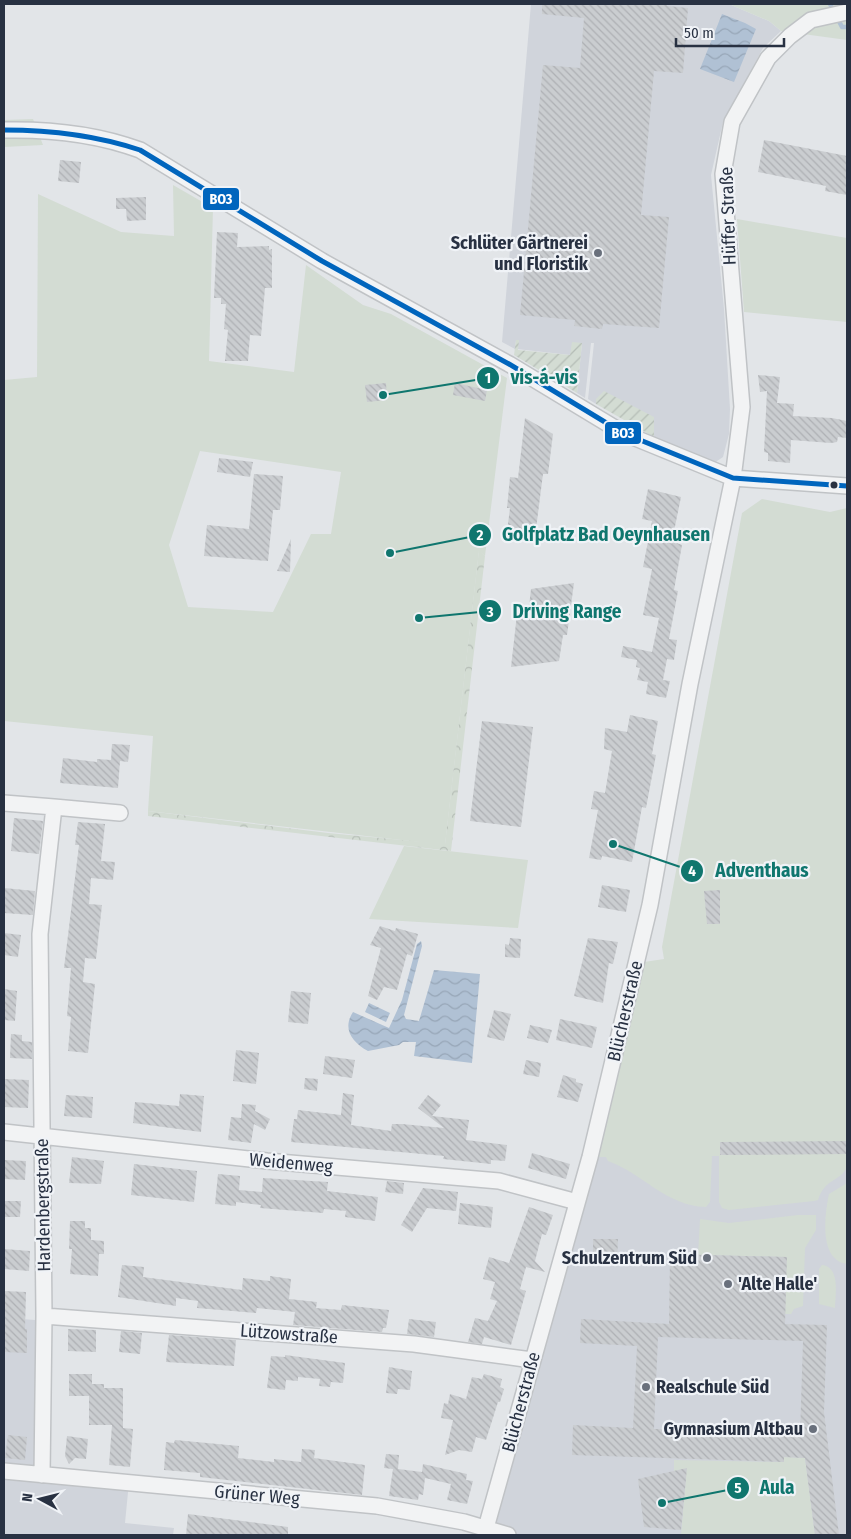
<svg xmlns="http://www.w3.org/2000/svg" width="851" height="1539" font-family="'Fira Sans Condensed',sans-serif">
	<defs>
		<pattern id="forest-crowns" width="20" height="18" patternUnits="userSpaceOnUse" patternTransform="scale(1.25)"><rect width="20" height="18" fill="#d3dcd3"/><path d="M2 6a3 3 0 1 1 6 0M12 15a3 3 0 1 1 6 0" fill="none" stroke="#b5bdb6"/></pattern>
		<pattern id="garden-furrows" width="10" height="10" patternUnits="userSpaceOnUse" patternTransform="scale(1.25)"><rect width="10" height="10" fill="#d3dcd3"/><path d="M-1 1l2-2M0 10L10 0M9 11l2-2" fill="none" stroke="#b5bdb6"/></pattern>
		<pattern id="water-waves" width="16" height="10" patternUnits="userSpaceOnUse" patternTransform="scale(1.25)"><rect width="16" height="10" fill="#b0c1d4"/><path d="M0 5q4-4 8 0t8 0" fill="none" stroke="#97a6b7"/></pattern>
		<pattern id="building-back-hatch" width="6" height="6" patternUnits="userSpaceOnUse" patternTransform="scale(1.25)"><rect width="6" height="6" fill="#cacdd0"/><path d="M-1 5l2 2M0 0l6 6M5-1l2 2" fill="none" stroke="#aeb0b4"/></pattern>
	</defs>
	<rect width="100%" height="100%" fill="#e2e5e8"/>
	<path fill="#d0d4db" d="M531,4H729L769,21L781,31L763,48L723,122L711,175L724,309L730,409L729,434L723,457L714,463L652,439L654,437L596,399V404L588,399L594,343H591L585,398L577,393L582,343L570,355L517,349L519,340H516L515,349L502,342Z
		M847,1154V1535H488L536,1360L598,1157Z
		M4,1318L36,1320L37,1472L129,1482L125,1523L174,1528L173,1535H4Z"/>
	<path fill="#d3dcd3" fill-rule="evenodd" d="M729,4H847V40L781,31L769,21Z
		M33,119L43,145L4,147V120Z
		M173,185L213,208L209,361L294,372L306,265L363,305L391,314L507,378L485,556L479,551L445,845L148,811L153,736L4,721V380L37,377L38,194L121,232L174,236ZM200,451L341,472L331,534H311L273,612L188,607L169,545Z
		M737,219L847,238V322L744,312Z
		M762,499L830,512L847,508V1167C840,1182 825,1178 818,1200L814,1201L729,1210L722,1208L719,1202V1156H712L710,1202L706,1207C666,1206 642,1173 608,1161L606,1157H598L644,962L664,959L662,947L742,513Z
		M404,846L528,860L518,928L369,919Z
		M847,1183V1264C818,1260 825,1213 829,1194Z
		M798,1215H816V1230L805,1248L803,1306L794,1309L791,1314H785L786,1257L698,1255L700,1219L729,1223Z
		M822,1265C841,1267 835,1296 835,1308L819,1304V1269Z
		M784,1457L805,1458L815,1535H681L686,1478L674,1476V1460L784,1462Z"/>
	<path fill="url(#forest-crowns)" d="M479,550L485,556L451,851L148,816V811L328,833L445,844Z"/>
	<path fill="url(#garden-furrows)" d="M516,340H519L518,350L570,355L572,342L582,343L577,393L514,355Z
		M604,391L654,417V437L596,404V399Z"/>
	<path fill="url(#water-waves)" d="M722,14L745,23L756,29L734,82L700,69Z
		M421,941L422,946L404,1015L406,1019L419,1021L434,970L480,974L472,1063L414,1056L416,1042H403L399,1045L368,1051C352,1042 342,1029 353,1012L389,1028L402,1000L417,944Z
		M369,1003L390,1013L386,1022L365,1012Z"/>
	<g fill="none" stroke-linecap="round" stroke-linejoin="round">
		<path stroke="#b0c1d4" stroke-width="4.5" d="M830,4L842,27H847"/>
	</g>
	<path fill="url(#building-back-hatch)" fill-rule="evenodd" d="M542,4H667V6L688,8L683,73L654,71L641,215L669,217L659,328L603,324L602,329L574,326L575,320L520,315L543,65L580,68L584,18L542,14Z
		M764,140L847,156V195L825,191L826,186L758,172Z
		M60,160L81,162L79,183L58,181Z
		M146,197V220L127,221L126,209H116V198Z
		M217,232L238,233L237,247L269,246V250L272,249V288H265L261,336L250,335L248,361H225L228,330L224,329L226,304H221V298H214Z
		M758,375L780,377L777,403L794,404L793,416L832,418L847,421V438L838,437L837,442L831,443L791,440L790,463L768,461V453L764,452L767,391L760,392Z
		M386,383L387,400L367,402L365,385Z
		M455,383L487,390L485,401L453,395Z
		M525,418L553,434L548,474H543L536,529L507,532L510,508H507L510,477L518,478Z
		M219,458L253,462L250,477L217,472Z
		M254,474L283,476L280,510H273L268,561L204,556L207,525L249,529Z
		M648,489L681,497L672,541L682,545L674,590L678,591L669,639L677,640L674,660L667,659L663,680L670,681L666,698L646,694L648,682L637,680L640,668L636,667L637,660L621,657L623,646L652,652L659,618L643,615L652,569L643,567L652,521L642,519Z
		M291,539L290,572L277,571Z
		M574,583L567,635H563L559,661L511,667L517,614L528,615L531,589Z
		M630,715L658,721L652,754L656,755L646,808L642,807L632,862L602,856L601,860L589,858L598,810L591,809L594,791L605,793L612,751L604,749L605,728L627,732Z
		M482,721L533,727L521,827L470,821Z
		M112,744L130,745L128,762L120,761L118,788L60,783L63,758L97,762V759L111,760Z
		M14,818L43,821L39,854L11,851Z
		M78,822L105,824L101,861L115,862L113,880L91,878L89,904L102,905L96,959L85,958L83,982L95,984L88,1053L68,1051L71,1017L67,1016L71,968H64L79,845H75Z
		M602,885L630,890L626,912L598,907Z
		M4,888L35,891L33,915L4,913Z
		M720,890V924H707L704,891Z
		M380,926L395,931L396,928L418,934L412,956L407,954L397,990L384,987L377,1000L368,996L381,948L370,945Z
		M4,933L21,935L18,957L4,955Z
		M510,938L521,939L520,958L505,957V944L509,945Z
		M588,938L618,942L613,964L609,963L603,1003L574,996Z
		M4,989L17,991L15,1021L4,1020Z
		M291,991L311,993L308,1024L288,1022Z
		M494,1010L511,1014L504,1041L487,1037Z
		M560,1019L597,1027L592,1048L556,1040Z
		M530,1025L552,1030L548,1043L527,1038Z
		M11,1034L22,1035V1041L32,1042V1059L10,1058Z
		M236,1050L259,1053L256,1084L233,1081Z
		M325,1056L355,1060L352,1078L323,1074Z
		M526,1060L541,1063L539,1077L523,1074Z
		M563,1075L576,1079V1082L583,1084L578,1102L557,1097Z
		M305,1078L318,1079L317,1091L304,1089Z
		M4,1079L29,1080L28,1108L4,1107Z
		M343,1093L354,1095L351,1125L391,1131L392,1124H402L444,1128L418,1108L428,1095L441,1105L432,1116L469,1120L466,1140L507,1145L505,1161L491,1160V1164L443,1159L444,1156L291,1142L294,1119H297L298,1110L341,1115Z
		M180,1094L204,1096L201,1132L133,1123L135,1102L179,1106Z
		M66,1095L93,1097L92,1118L64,1116Z
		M242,1104L256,1105L255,1111L270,1119L265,1130L254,1124L251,1143L228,1140L231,1117L241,1118Z
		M847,1141V1154L720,1155V1142Z
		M532,1153L570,1164L566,1179L528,1168Z
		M72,1157L104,1161L101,1184L69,1183Z
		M4,1160L26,1161L25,1180L4,1179Z
		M134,1164L197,1171L194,1202L131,1195Z
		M218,1174L240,1176L239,1190L262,1192L263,1178L328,1182L327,1191L378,1197L375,1221L345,1217L346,1211L324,1209L323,1213L260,1208L261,1205L236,1202V1206L215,1204Z
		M387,1181L404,1183L403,1194L385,1192Z
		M423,1188L458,1192L456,1211L427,1208L412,1232L401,1225Z
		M4,1201H21L20,1217H4Z
		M460,1203L493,1207L491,1228L458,1224Z
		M529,1207L553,1215L546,1235L542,1234L535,1261L545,1272L526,1267L520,1289L526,1291L511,1345L484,1337L482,1344L468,1342L475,1318L488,1321L497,1301L490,1299L495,1282L483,1279L489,1257L509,1263Z
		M70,1221H85V1228H91V1240L104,1241V1254H99L98,1276L70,1274L72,1249H69Z
		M593,1239H618L617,1263H593Z
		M4,1249L30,1251L29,1271L4,1269Z
		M670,1254L787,1257L785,1324L827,1325L824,1412L839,1535H815L805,1458L784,1457V1462L572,1455L573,1425L633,1428L637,1346L580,1343L581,1319L669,1324ZM658,1337L803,1341L800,1435L673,1433V1429H654Z
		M122,1265L144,1267L143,1277L242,1290L243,1278L270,1281V1276L291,1279L289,1299L317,1302L316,1308L341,1310L342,1305L389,1310L386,1328H383L382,1332L293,1325L295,1312L257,1308L256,1313L197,1308L198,1301L176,1298V1306L118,1297Z
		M4,1291L26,1292L25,1329H27V1353L4,1352Z
		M409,1319L436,1322L434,1337L407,1334Z
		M68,1329L96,1330V1352L68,1351Z
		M121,1331L142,1333L140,1354L119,1352Z
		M169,1335L236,1340L234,1366L166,1362Z
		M285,1355L345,1363L343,1383L331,1382L330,1387L319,1386L320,1379L298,1377V1381L286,1380L285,1390L267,1388L271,1356L285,1357Z
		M389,1367L412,1371L410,1390L398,1389L397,1394L386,1393Z
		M69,1374H92V1384H104V1388H123V1428L133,1429L130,1467L109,1465L112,1425H89V1396H69Z
		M484,1374L502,1379L500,1387L504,1389L500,1402H498L486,1440L476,1437L472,1452L459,1450L445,1455L453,1420L441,1418L444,1403L448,1404L450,1394L466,1399L472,1377L482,1379Z
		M8,1435L27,1437L25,1460L5,1458Z
		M67,1436L88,1439L86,1459L75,1458L69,1464L65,1456Z
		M175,1440L239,1446L238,1458L274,1462V1459L301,1462L302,1449L315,1450L314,1458L365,1465L362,1495L200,1477V1473L164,1470L166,1442L174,1443Z
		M386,1454L399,1455L398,1469L422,1472L423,1464L467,1474L466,1480L473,1481L467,1504L447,1500L451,1484L425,1478L423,1495L419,1494L418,1500L389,1496L393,1469L384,1468Z
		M687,1468L681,1530L644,1527L638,1479Z
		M188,1514L288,1527V1535H186Z"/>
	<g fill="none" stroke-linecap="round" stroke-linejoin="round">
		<defs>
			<path id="street" d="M4,130C50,129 97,134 140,150L322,261L509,364L623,433L733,478L847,486
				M4,803L54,807L40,934L44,1316L42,1475
				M54,807L120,813
				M4,1132L267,1161L499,1181L577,1202
				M44,1316L414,1344L532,1360
				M4,1471L377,1506L464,1522L508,1535
				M484,1535L590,1157L650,905L690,684L733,478L742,407L723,174L732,122L768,58L790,36L811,20L847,12"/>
		</defs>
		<use href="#street" stroke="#c0c3c6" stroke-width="18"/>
		<use href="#street" stroke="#f2f3f4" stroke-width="15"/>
		<defs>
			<path id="bus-1" d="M4,130C51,130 95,135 140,150L322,261L509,364L623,433L733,478L847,486"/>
		</defs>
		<use href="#bus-1" stroke="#f0f3f7" stroke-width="9"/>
		<use href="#bus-1" stroke="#0065bd" stroke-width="5"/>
	</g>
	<g fill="#69707c" stroke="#f0f3f7" stroke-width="2">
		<circle cx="598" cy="253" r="5"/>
		<circle cx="707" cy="1258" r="5"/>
		<circle cx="728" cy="1284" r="5"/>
		<circle cx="646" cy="1387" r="5"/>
		<circle cx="813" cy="1429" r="5"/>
	</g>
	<circle fill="#283142" stroke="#f0f3f7" stroke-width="2" cx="834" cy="485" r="4.5"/>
	<g text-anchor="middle" stroke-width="4.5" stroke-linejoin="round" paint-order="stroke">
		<g font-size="18" fill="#283142" stroke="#f0f3f7">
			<text transform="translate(728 216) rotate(-92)" y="6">Hüffer Straße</text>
			<text transform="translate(625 1011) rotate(-77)" y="6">Blücherstraße</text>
			<text transform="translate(291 1163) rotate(5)" y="6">Weidenweg</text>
			<text transform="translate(43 1205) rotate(-91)" y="6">Hardenbergstraße</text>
			<text transform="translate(289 1334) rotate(4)" y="6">Lützowstraße</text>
			<text transform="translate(521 1402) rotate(-75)" y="6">Blücherstraße</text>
			<text transform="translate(257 1495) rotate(5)" y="6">Grüner Weg</text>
		</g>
		<g font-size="18" font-weight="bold" fill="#283142" stroke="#f0f3f7" text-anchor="end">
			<text x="588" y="249">Schlüter Gärtnerei<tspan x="588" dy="21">und Floristik</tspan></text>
			<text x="697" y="1264">Schulzentrum Süd</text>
			<text x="738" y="1290" text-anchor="start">'Alte Halle'</text>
			<text x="656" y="1393" text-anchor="start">Realschule Süd</text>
			<text x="803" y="1435">Gymnasium Altbau</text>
		</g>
	</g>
	<path fill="none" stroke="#0f766e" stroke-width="2" d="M383 395L488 378M390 553L480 535M419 618L490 611M613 844L692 871M662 1503L738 1488"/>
	<g fill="#0f766e" stroke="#f0f3f7" stroke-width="2">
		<circle cx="383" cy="395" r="5"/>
		<circle cx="390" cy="553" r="5"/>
		<circle cx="419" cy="618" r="5"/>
		<circle cx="613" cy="844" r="5"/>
		<circle cx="662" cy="1503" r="5"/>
		<circle cx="488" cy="378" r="12"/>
		<circle cx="480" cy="535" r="12"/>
		<circle cx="490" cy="611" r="12"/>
		<circle cx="692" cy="871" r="12"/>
		<circle cx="738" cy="1488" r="12"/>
	</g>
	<g font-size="15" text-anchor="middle" font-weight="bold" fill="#fff">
		<text x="488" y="383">1</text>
		<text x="480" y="540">2</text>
		<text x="490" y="617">3</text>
		<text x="692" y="876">4</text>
		<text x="738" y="1493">5</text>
	</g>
	<g font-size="19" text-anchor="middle" font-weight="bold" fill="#0f766e" stroke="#f0f3f7" stroke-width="4.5" stroke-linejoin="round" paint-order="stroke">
		<text x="544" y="384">vis-á-vis</text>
		<text x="606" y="541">Golfplatz Bad Oeynhausen</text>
		<text x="567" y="618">Driving Range</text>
		<text x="762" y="877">Adventhaus</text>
		<text x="777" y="1494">Aula</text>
	</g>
	<g stroke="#f0f3f7" stroke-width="2">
		<rect x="202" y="187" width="38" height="24" rx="5" fill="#0065bd"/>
		<rect x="604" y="421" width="38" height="24" rx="5" fill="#0065bd"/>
	</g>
	<g font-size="14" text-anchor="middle" font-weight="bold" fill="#fff">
		<text x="221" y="204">BO3</text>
		<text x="623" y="438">BO3</text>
	</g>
	<rect width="851" height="1539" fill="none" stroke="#283142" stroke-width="10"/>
	<g transform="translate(40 1499) rotate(277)" stroke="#f0f3f7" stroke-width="4" paint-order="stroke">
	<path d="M0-4L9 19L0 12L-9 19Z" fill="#283142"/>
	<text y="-8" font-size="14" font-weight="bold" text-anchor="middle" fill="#283142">N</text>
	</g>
	<path d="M676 38v8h108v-8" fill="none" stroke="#283142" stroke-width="2.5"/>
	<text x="684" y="38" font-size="15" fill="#283142" stroke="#f0f3f7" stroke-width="4" paint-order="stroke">50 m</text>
</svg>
